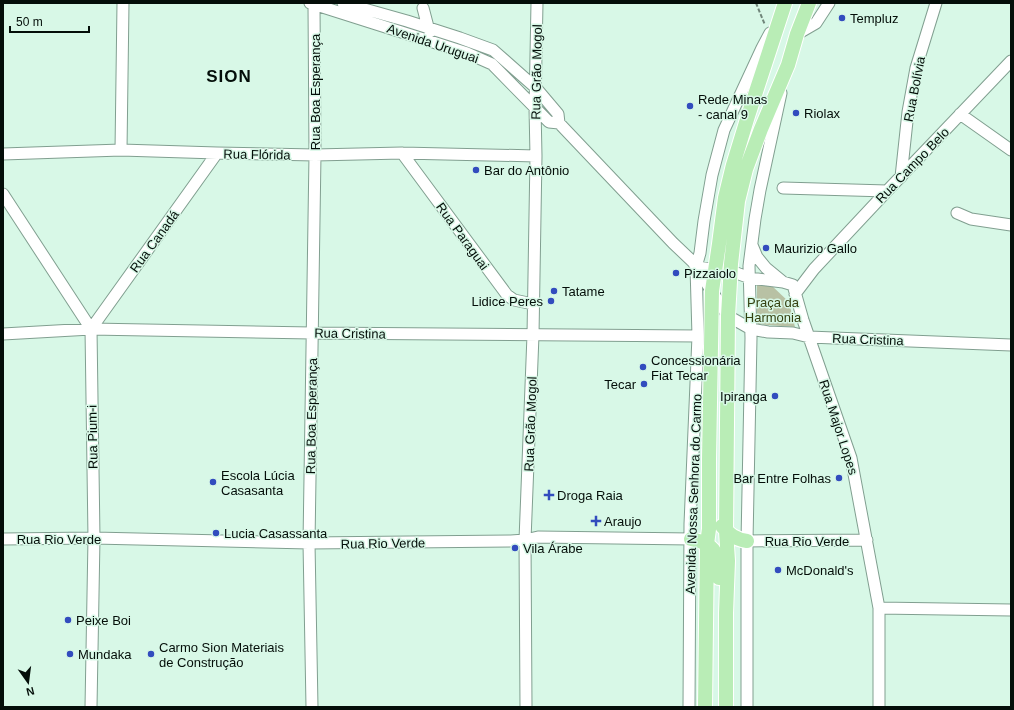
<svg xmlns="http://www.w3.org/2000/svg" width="1014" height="710" font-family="Helvetica,sans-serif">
	<rect width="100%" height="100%" fill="#d8f8e7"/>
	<path fill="#b8c1a4" d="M757,281L771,285L789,302L795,327L757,324Z"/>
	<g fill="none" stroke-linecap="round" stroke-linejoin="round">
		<defs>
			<path id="minor" d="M310,3L436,43L467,53L492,64L549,122L559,123
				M343,3L407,21L460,38L493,50L536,88L558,114L559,123L673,243L693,262L696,267L728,316L751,329L768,332L793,333L809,337L1011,345
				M423,8L428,27L430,32
				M797,34L816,23L829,3
				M960,114L1011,150
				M121,150L123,3
				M402,153L507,295L514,300L533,304
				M3,154L121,150L217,153L315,155L402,153L536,156
				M901,177L908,112L916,68L936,3
				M783,188L887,191
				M3,194L91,329L94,538L91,707
				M957,213L971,219L1011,225
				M752,245L757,257L766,268L783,282
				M696,267L731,271L750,278L783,282L793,285
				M793,285L803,320L851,458L879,608V707
				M795,294L814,269L887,191L1011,61
				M91,329L217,153
				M3,334L91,329L312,333L698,336
				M3,539L94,538L309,543L511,541L525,540L538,537L691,539
				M747,541L867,540
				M879,608L1011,610
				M312,707L309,543L315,155L314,5
				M526,707L525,540L533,335L536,156L535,108L537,3
				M689,707L690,524L698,336L696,267L700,253L704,221L712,175L724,130L762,48L770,33
				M747,707V541L751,338L749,266L755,219L760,190L781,93"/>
			<path id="major" d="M722,526C730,535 735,539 747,541
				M691,539C696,540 701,541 706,544C719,550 719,565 719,578
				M705,707L707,544L709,529V459L712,291L719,244L725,198L733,165L748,116L785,3
				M726,707V613L728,561L726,531L728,316L731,264L738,201L746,169L761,129L788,65L797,34L809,3"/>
		</defs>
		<use href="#minor" stroke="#819f90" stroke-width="13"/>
		<use href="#major" stroke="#fff" stroke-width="16"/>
		<path stroke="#70867a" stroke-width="2" stroke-dasharray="4 2" stroke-linecap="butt" d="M756,3L765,25"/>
		<use href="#minor" stroke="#fff" stroke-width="11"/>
		<use href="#major" stroke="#b9edb6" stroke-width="14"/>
	</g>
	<g fill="#324cbe" stroke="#d8f8e7" stroke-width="1.5">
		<circle cx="842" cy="18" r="4"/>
		<circle cx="690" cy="106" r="4"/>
		<circle cx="796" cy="113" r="4"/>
		<circle cx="476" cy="170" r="4"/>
		<circle cx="766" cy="248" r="4"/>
		<circle cx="676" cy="273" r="4"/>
		<circle cx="554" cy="291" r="4"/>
		<circle cx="551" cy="301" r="4"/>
		<circle cx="643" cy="367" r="4"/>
		<circle cx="644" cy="384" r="4"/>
		<circle cx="775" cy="396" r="4"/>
		<circle cx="839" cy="478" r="4"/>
		<circle cx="213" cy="482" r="4"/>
		<path d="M547 489h4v4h4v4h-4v4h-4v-4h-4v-4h4z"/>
		<path d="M594 515h4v4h4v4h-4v4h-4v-4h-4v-4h4z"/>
		<circle cx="216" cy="533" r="4"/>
		<circle cx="515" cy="548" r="4"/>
		<circle cx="778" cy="570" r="4"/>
		<circle cx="68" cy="620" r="4"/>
		<circle cx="70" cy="654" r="4"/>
		<circle cx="151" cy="654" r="4"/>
	</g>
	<g text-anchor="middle" stroke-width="3" stroke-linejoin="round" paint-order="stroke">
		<g font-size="13" fill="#040e09" stroke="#d8f8e7" text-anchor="start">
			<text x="850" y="23">Templuz</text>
			<text x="698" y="104">Rede Minas<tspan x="698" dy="15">- canal 9</tspan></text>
			<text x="804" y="118">Riolax</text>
			<text x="484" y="175">Bar do Antônio</text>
			<text x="774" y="253">Maurizio Gallo</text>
			<text x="684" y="278">Pizzaiolo</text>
			<text x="562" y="296">Tatame</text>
			<text x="543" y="306" text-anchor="end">Lidice Peres</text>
			<text x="651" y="365">Concessionária<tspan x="651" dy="15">Fiat Tecar</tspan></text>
			<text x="636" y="389" text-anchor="end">Tecar</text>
			<text x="767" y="401" text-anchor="end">Ipiranga</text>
			<text x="221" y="480">Escola Lúcia<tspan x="221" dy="15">Casasanta</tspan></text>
			<text x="831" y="483" text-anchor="end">Bar Entre Folhas</text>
			<text x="557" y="500">Droga Raia</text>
			<text x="604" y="526">Araujo</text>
			<text x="224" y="538">Lucia Casassanta</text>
			<text x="523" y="553">Vila Árabe</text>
			<text x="786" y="575">McDonald's</text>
			<text x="76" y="625">Peixe Boi</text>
			<text x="159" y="652">Carmo Sion Materiais<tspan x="159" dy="15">de Construção</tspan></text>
			<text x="78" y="659">Mundaka</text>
		</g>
		<g font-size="13" fill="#040e09" stroke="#d8f8e7">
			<text transform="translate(433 43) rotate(19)" y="5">Avenida Uruguai</text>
			<text transform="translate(536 72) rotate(-89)" y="5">Rua Grão Mogol</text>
			<text transform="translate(914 89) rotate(-79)" y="5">Rua Bolívia</text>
			<text transform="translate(315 92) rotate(-90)" y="5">Rua Boa Esperança</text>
			<text transform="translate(257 154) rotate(1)" y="5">Rua Flórida</text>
			<text transform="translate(912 165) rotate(-46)" y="5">Rua Campo Belo</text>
			<text transform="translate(463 236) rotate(54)" y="5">Rua Paraguai</text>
			<text transform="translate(154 241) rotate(-54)" y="5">Rua Canadá</text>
			<text transform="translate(350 333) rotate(1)" y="5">Rua Cristina</text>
			<text transform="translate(868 339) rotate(2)" y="5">Rua Cristina</text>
			<text transform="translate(311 416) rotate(-89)" y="5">Rua Boa Esperança</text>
			<text transform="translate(530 424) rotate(-88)" y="5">Rua Grão Mogol</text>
			<text transform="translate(839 427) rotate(72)" y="5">Rua Major Lopes</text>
			<text transform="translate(92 437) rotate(-91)" y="5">Rua Pium-i</text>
			<text transform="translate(693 494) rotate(-88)" y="5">Avenida Nossa Senhora do Carmo</text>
			<text x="59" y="544">Rua Rio Verde</text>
			<text x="807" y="546">Rua Rio Verde</text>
			<text transform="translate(383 543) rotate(-1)" y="5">Rua Rio Verde</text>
		</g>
		<g font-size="13" fill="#354111" stroke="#d8f8e7">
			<text x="773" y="307">Praça da<tspan x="773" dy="15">Harmonia</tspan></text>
		</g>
		<g font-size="17" font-weight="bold" letter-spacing="1" fill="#040e09" stroke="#d8f8e7">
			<text x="229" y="82">SION</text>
		</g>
	</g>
	<rect width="1014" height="710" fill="none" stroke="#040e09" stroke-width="8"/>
	<g transform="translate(28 682) rotate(166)" stroke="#d8f8e7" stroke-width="3" paint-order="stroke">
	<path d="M0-3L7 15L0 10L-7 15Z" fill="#040e09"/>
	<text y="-6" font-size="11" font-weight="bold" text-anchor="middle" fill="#040e09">N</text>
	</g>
	<path d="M10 26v6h79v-6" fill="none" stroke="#040e09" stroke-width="2"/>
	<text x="16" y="26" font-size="12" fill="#040e09" stroke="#d8f8e7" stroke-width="3" paint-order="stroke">50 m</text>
</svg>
